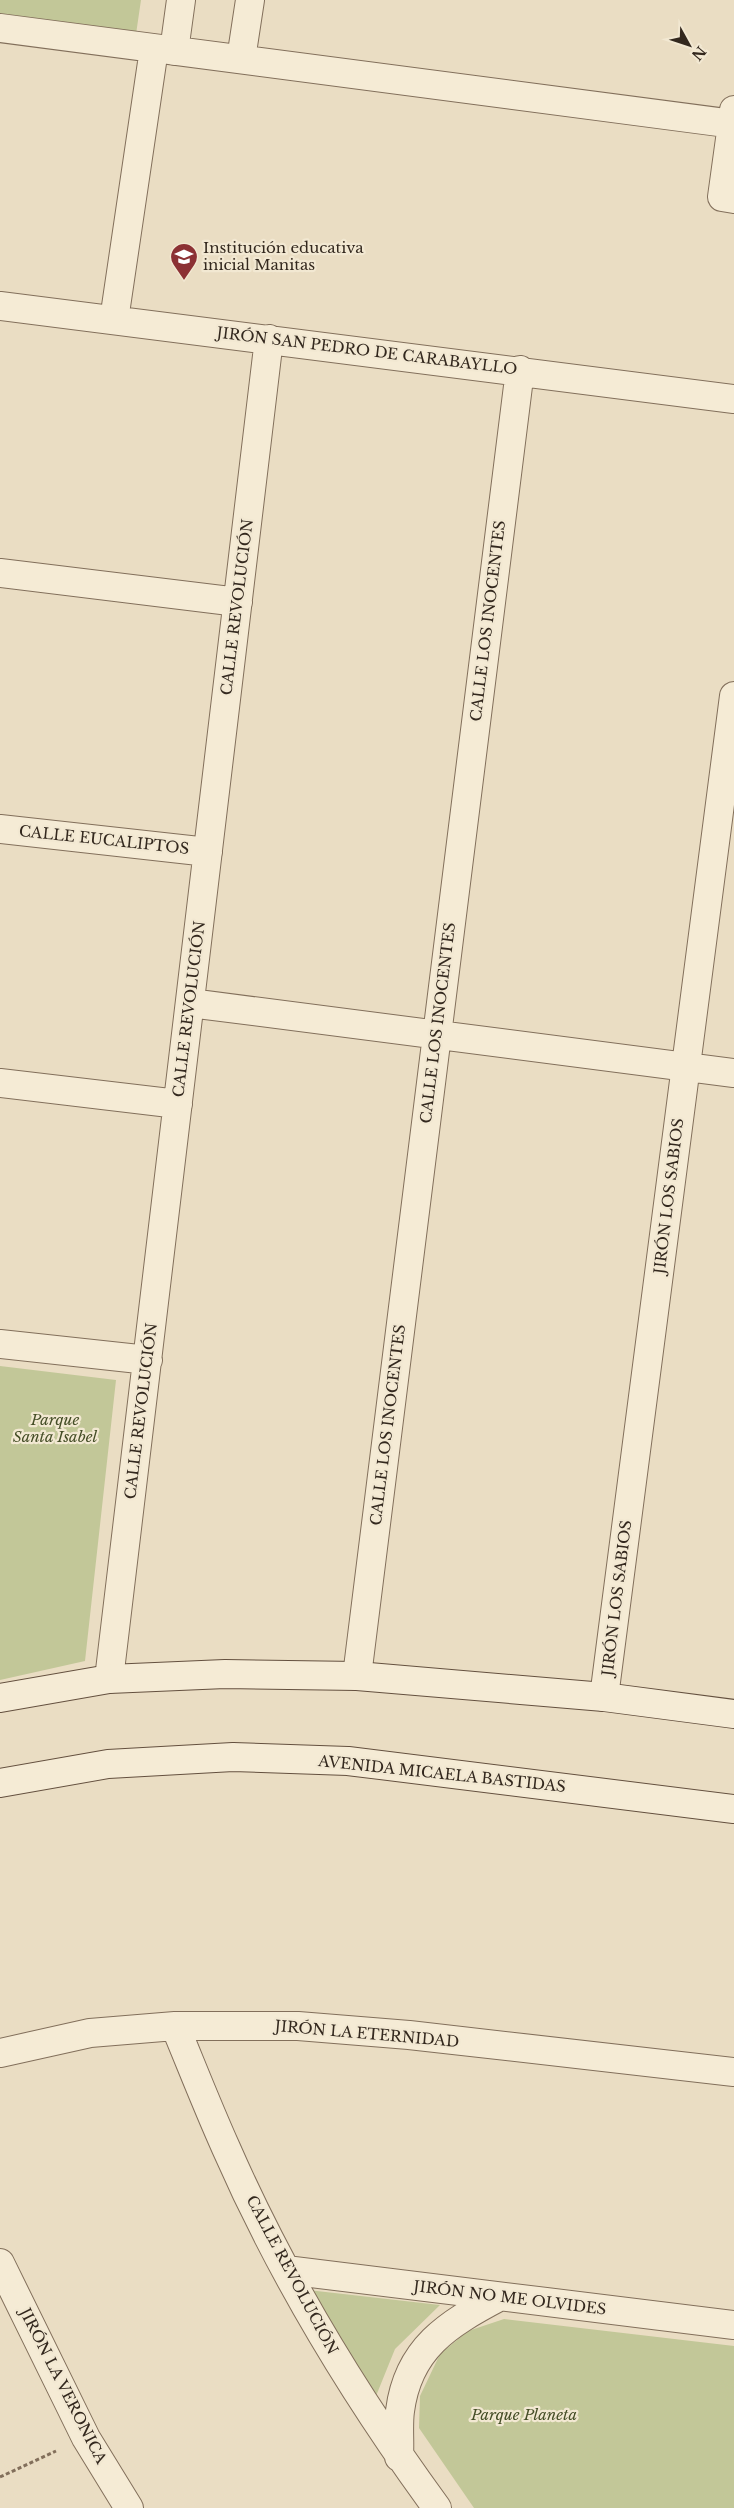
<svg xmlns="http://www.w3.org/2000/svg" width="734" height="2508" font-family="'Libre Baskerville',serif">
	<rect width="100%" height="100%" fill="#eaddc3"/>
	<path fill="#c2c798" d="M0,0H141L135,41L0,23Z
		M0,1366L116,1380L85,1661L0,1680Z
		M308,2290L440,2305L395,2349L376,2396Z
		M504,2319L734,2346V2508H474L419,2428L420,2396L440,2354L468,2331Z"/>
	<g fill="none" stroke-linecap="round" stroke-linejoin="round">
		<defs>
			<path id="street" d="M0,28L734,124
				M174,51L181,0
				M241,59L250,0
				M734,110L722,197L734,199
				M0,306L734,399
				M114,320L154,49
				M0,573L238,602
				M0,829L208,852
				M190,1003L734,1073
				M0,1083L178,1104
				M0,1344L148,1360
				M357,1676L520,370
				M109,1679L269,339
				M604,1697L734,696
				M175,2026C192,2067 208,2108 226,2148C282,2276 355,2396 437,2508
				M0,2053L90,2033L175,2026H298L409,2035L734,2072
				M0,2263L86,2438L129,2508
				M286,2270L734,2325
				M399,2457C400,2442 398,2425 400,2411C408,2348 448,2324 499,2297"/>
			<path id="secondary" d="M0,1698L109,1679L225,1674L357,1676L604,1697L734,1714
				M0,1783L108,1764L233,1757L348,1761L734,1809"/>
		</defs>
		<use href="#street" stroke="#826f5b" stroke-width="30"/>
		<use href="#secondary" stroke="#64503f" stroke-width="30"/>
		<path stroke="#826f5b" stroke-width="3" stroke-dasharray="4 2.5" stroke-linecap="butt" d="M0,2477L56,2451"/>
		<use href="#street" stroke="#f5ebd5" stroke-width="28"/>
		<use href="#secondary" stroke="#f5ebd5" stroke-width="28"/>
	</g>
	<defs>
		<symbol id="school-pin" viewBox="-11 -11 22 30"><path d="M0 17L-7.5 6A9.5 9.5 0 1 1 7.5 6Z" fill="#8c3134" stroke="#f2e8d2"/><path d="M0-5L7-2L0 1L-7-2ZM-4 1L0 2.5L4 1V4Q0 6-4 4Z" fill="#fff"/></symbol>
	</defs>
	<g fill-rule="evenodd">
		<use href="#school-pin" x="168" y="241" width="32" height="43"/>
	</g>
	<g text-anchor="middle" stroke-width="4.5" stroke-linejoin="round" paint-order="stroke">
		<g font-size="15" fill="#33281e" stroke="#f2e8d2" text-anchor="start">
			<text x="203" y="253">Institución educativa<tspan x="203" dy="17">inicial Manitas</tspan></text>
		</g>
		<g font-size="15" fill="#33281e" stroke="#f2e8d2">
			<text transform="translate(367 351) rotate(7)" y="5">JIRÓN SAN PEDRO DE CARABAYLLO</text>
			<text transform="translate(237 607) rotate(-83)" y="5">CALLE REVOLUCIÓN</text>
			<text transform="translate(488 621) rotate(-83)" y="5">CALLE LOS INOCENTES</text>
			<text transform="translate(104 840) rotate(6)" y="5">CALLE EUCALIPTOS</text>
			<text transform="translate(189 1009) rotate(-83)" y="5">CALLE REVOLUCIÓN</text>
			<text transform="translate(438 1023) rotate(-83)" y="5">CALLE LOS INOCENTES</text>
			<text transform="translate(669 1196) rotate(-83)" y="5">JIRÓN LOS SABIOS</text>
			<text transform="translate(141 1411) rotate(-83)" y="5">CALLE REVOLUCIÓN</text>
			<text transform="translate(388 1425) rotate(-83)" y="5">CALLE LOS INOCENTES</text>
			<text transform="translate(617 1598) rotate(-83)" y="5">JIRÓN LOS SABIOS</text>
			<text transform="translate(442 1774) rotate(6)" y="5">AVENIDA MICAELA BASTIDAS</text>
			<text transform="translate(367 2034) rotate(5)" y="5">JIRÓN LA ETERNIDAD</text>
			<text transform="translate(292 2275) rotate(62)" y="5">CALLE REVOLUCIÓN</text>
			<text transform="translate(510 2298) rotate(7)" y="5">JIRÓN NO ME OLVIDES</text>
			<text transform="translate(63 2386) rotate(63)" y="5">JIRÓN LA VERONICA</text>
		</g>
		<g font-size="15" font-style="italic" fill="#454e27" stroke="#f2e8d2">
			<text x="55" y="1425">Parque<tspan x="55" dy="17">Santa Isabel</tspan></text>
			<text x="524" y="2420">Parque Planeta</text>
		</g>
	</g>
	<g transform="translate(689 45) rotate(130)" stroke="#f2e8d2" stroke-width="4" paint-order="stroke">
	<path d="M0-4L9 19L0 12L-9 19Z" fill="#33281e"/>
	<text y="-8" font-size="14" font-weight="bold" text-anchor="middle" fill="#33281e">N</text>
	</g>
</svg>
